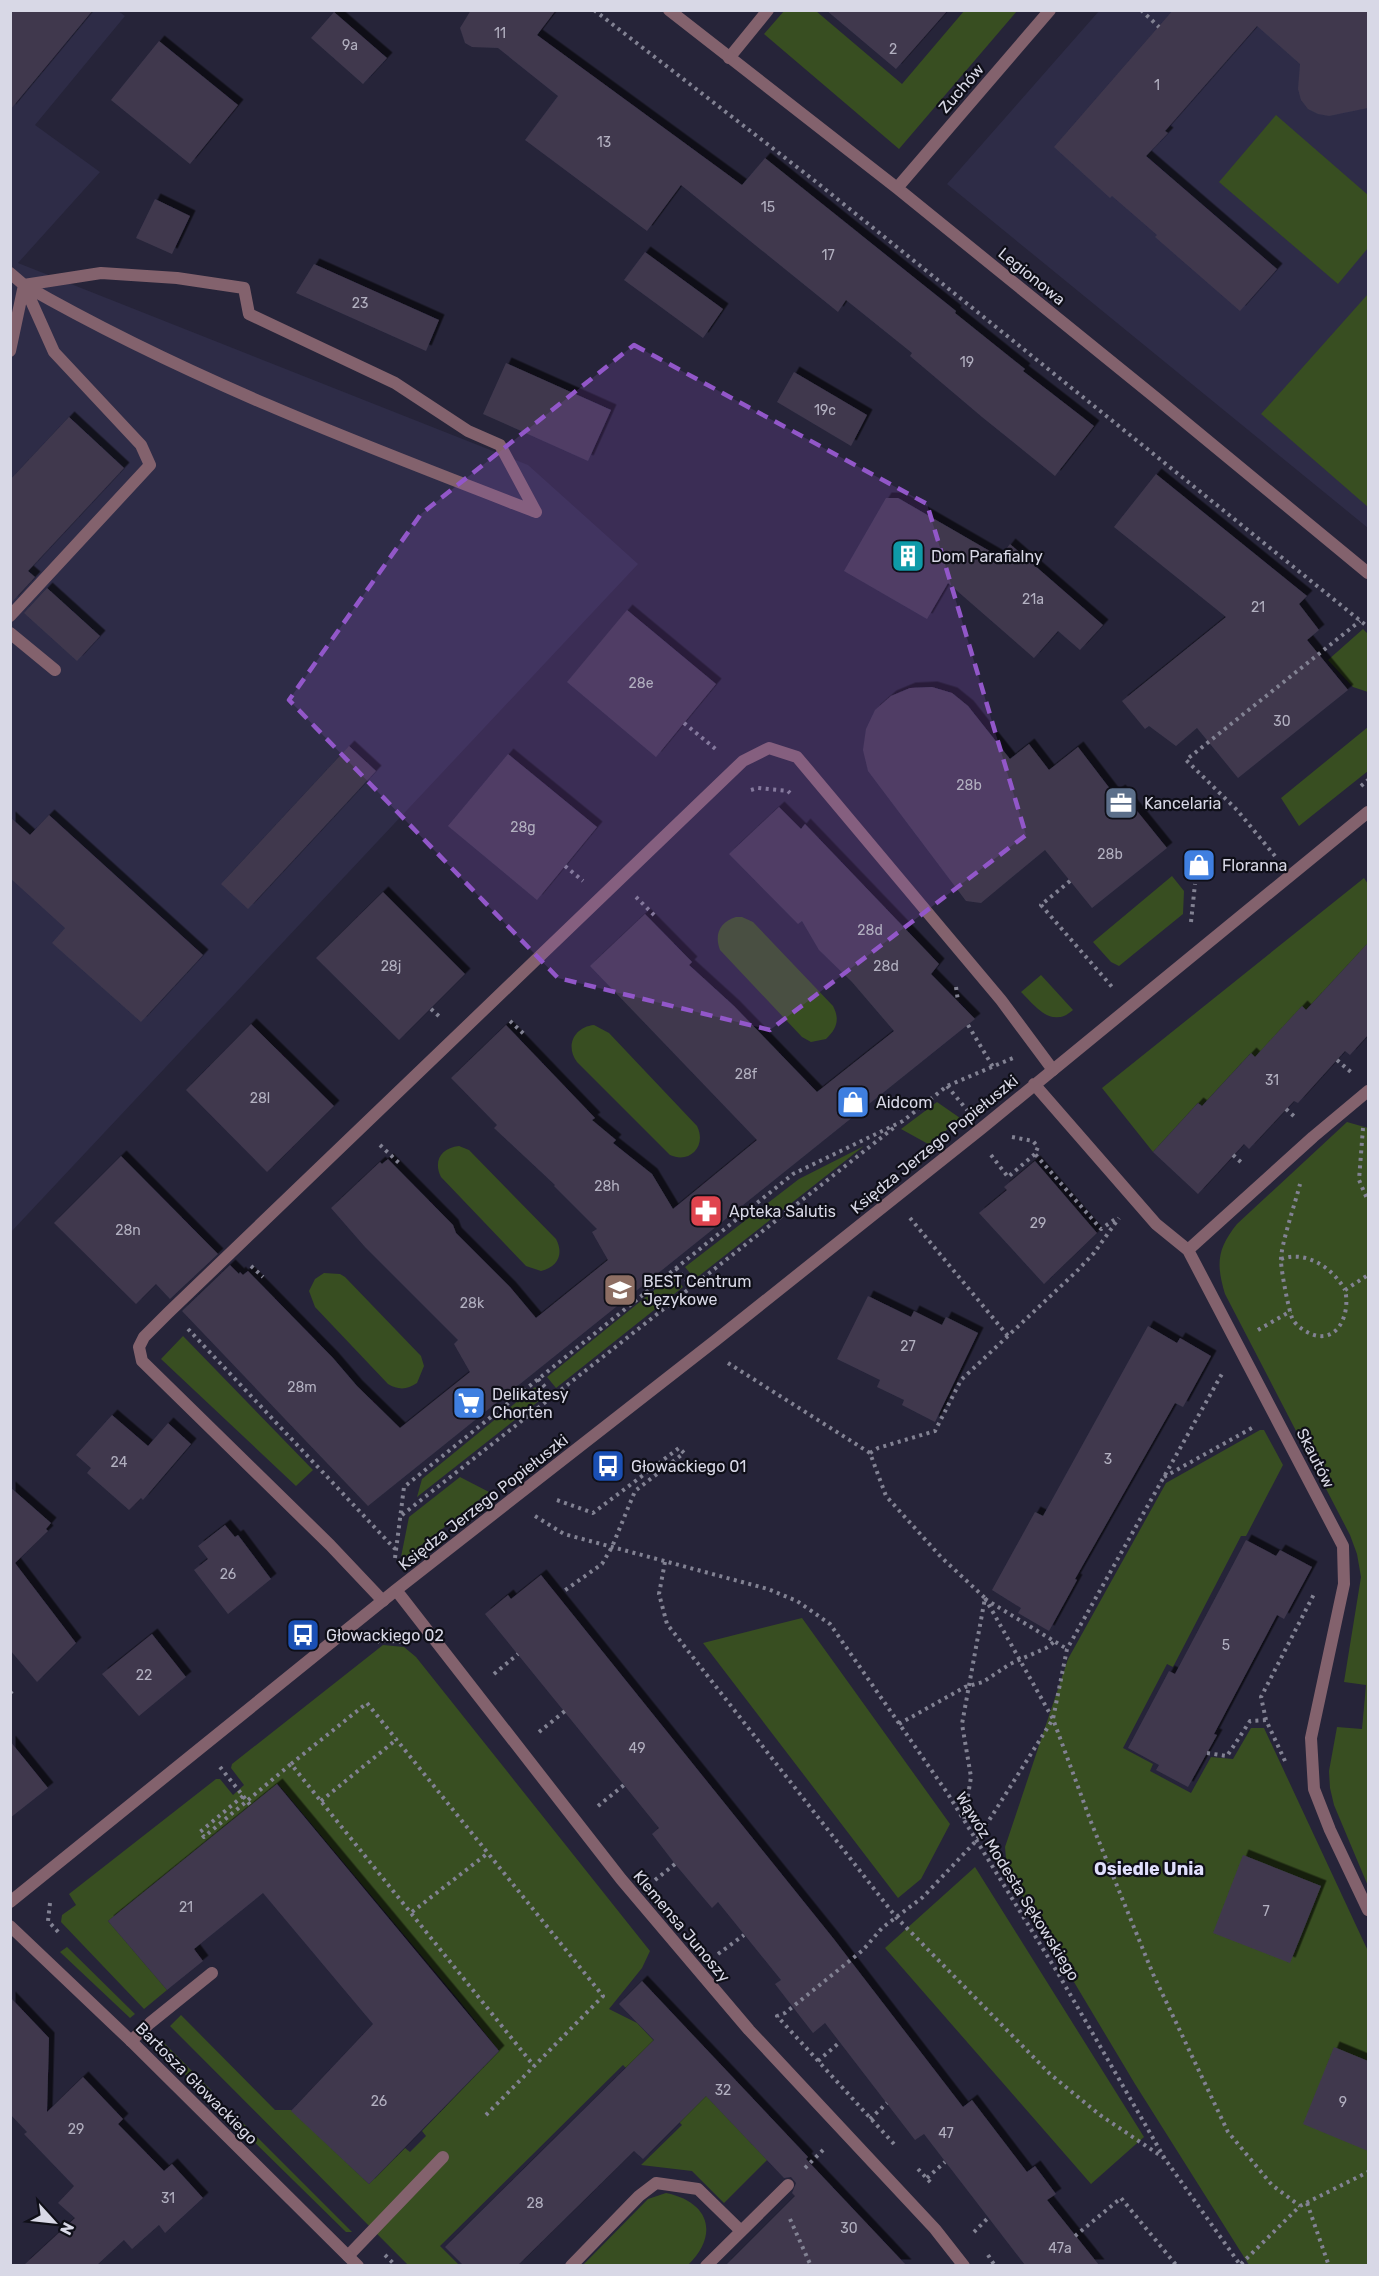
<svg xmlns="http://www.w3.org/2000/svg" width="1379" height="2276" font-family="Rubik,sans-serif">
	<defs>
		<filter id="shadow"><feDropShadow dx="5.5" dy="-5.5" stdDeviation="0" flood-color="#0009"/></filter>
	</defs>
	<rect width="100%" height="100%" fill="#262439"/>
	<path fill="#2e2c47" d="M11,11H118L125,16L35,125L100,172L18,263L528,465L638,564L11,1232Z
		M1099,11H1368V528L947,184Z"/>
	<path fill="#384e21" d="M784,11H816L902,84L964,11H1017L899,149L764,34Z
		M1276,115L1368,195V248L1338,284L1219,182Z
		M1368,294V507L1261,414Z
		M1363,629L1368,634V692L1353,687L1328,660Z
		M1368,727V771L1299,826L1281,798Z
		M1172,876L1184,891L1183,914L1119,966L1111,962L1093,942Z
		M1364,878L1368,884V960L1360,952L1306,1010L1255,1057L1250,1054L1202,1106L1198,1103L1153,1152L1102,1088Z
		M736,917H742L753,922L833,1006C840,1019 837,1029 826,1039L811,1042L802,1037L720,950C714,934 720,922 736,917Z
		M1041,975L1073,1010C1052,1029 1036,1007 1021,992Z
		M594,1025L609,1033L697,1126C707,1146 690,1164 670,1155L577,1062C565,1046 574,1027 594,1025Z
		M937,1102L960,1118L930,1145L901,1129Z
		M1347,1122L1368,1128V1886L1334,1805L1330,1788L1329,1771L1337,1727L1362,1729L1366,1685L1344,1682L1361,1577L1357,1554L1350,1535L1225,1294C1216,1264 1217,1249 1237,1224Z
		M459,1146L469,1150L556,1239C564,1254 558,1267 541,1271L526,1266L441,1177C433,1161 441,1148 459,1146Z
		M864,1146L695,1279L685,1267L799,1179Z
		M324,1273L340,1274L345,1277L421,1356L424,1366L417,1383C407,1390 398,1390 388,1384L315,1307L309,1291L315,1279Z
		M673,1275L683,1287L556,1388L547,1377Z
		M183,1336L313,1470L296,1486L161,1359Z
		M535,1387L544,1397L417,1497L422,1479Z
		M1260,1430H1264L1283,1465L1246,1536H1241L1173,1667L1167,1664L1123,1748L1153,1764L1150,1771L1191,1793L1211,1757L1233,1759L1251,1728H1264L1368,1951V2265H1249L1135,2084L1007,1870L1005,1847L1068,1659L1166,1483Z
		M460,1477L489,1492L400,1562L409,1517Z
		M802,1618L950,1824L921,1879L898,1898L703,1643Z
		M383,1645L404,1647L416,1657L650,1951L642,1968L609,2009L637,2023L767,2160L724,2203L692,2171L641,2165L682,2125L623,2065L440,2246L459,2265H408L170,2026L181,2015L275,2110H291L369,2184L405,2148L410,2152L426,2136L422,2131L499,2051L462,2004L278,1784L108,1921L167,1990L144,2009L61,1922L62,1915L76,1905L69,1894L216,1779H220L233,1795L244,1785L231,1768L232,1764Z
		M975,1867L1144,2137L1091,2184L885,1948Z
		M67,1947L135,2014L130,2018L60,1952Z
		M161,2040L212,2091L200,2089L156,2046Z
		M242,2122L352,2232H346L244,2132Z
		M666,2193C710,2202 719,2235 688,2265H583L648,2199Z"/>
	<path fill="#3f384e" filter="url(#shadow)" d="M10,10H93L10,110Z
		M471,10H556L537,35L742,185L765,158L956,311L955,313L1025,369L1023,371L1094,426L1055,476L982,417L910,356L912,353L846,300L838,312L681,185L647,231L525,140L558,96L498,48L472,47L465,43L460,28Z
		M826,10H948L896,69Z
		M1173,10H1368V108L1329,116L1318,114L1308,109L1301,100L1298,89L1300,64L1257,26L1165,131L1168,133L1146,156L1277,269L1240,311L1155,237L1157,235L1112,196L1110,198L1054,147Z
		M334,12L387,58L363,84L311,38Z
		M159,41L238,105L190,164L111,100Z
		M155,199L190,216L172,254L136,238Z
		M645,252L723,309L703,338L624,280Z
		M314,264L439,320L426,351L296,293Z
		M506,363L611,410L588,461L483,414Z
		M794,372L867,415L851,446L777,402Z
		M69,417L124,468L28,571L35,577L12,602L10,600V480Z
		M1156,474L1307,596L1299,604L1319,630L1307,640L1348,690L1238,778L1197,728L1176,746L1149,726L1145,729L1122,701L1226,617L1114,527Z
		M886,498H898L1000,557L1010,544L1103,625L1080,650L1058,631L1034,658L948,583L927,619L844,571Z
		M47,588L100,636L77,661L24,613Z
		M627,610L716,684L656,757L567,682Z
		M932,687L952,693L968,706L1010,759L1029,744L1049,770L1078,747L1114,794L1120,790L1167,848L1092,908L1045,850L981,903L966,901L868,771L863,750L866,729L875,710L891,696L910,688Z
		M349,746L376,771L248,909L221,884Z
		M508,754L597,827L537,900L448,826Z
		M779,807L801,829L805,824L939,964L931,974L975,1019L368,1506L182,1311L230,1265L239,1274L240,1272L243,1275L248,1271L333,1358L357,1386L400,1428L470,1372L454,1344L458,1340L365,1247L331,1208L380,1162L382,1164L388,1159L453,1225L456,1233L510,1287L536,1318L608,1260L592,1232L597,1229L554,1186L555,1185L494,1128L497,1125L451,1078L506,1025L595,1118L592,1120L616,1140L613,1143L652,1174L673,1209L757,1140L590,966L645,914L692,962L689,965L734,1006L817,1092L894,1031L852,982L819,950L802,921L798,924L729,854Z
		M49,815L203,955L141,1022L52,943L65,928L10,878V817L30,835Z
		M383,892L465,974L399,1040L316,958Z
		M1368,943V1035L1350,1055L1345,1051L1298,1103L1294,1101L1249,1149L1244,1144L1198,1194L1153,1152L1198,1103L1202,1106L1251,1053L1255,1057L1302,1006L1306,1010Z
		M251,1024L334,1106L267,1172L186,1090Z
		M121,1156L218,1254L170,1299L156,1284L136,1304L54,1223Z
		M1035,1161L1097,1233L1044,1284L979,1213L1007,1190L1004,1187Z
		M868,1296L911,1317L914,1311L942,1325L946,1317L978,1333L935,1422L902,1405L904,1400L877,1387L880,1380L837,1359Z
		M1148,1326L1177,1343L1180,1338L1211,1356L1183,1407L1175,1403L1075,1579L1077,1580L1049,1631L1018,1613L1021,1608L992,1590L1035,1512L1043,1516Z
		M112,1415L148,1446L168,1423L191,1444L143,1500L141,1498L129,1510L87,1473L91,1468L76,1455Z
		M10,1487L51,1523L46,1529L48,1531L15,1563L76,1643L37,1682L10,1650Z
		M225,1525L235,1537L238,1535L271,1579L228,1614L194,1570L208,1559L198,1546Z
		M1246,1540L1276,1556L1280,1550L1312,1567L1284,1619L1277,1615L1214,1734L1217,1735L1188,1787L1156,1770L1159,1765L1128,1748L1169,1671L1175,1674Z
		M541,1575L833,1938L963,2107L972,2100L1027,2172L1035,2166L1056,2194L1047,2200L1099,2265H1025L924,2134L915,2140L825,2023L813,2033L775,1984L781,1980L718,1902L712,1908L675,1864L652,1834L659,1828L485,1614L508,1595L511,1599Z
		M152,1634L186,1677L139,1716L102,1674Z
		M10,1741L48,1788L10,1818Z
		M277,1784L499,2051L369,2184L291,2111L373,2024L263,1893L194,1949L203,1961L167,1990L108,1921Z
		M1243,1855L1321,1886L1290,1963L1213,1933Z
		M642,1981L808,2157L806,2159L906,2265H726L795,2196L792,2193L796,2183L791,2177L784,2178L706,2096L643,2159L634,2151L518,2265H463L445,2247L654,2040L619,2004Z
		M10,1997L49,2038L47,2112L83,2077L123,2119L118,2124L164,2171L172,2164L203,2198L165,2233L159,2225L132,2249L124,2240L97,2265H24L75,2218L58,2203L74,2186L24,2134L27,2132L10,2114Z
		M1334,2047L1368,2061V2151L1303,2124Z"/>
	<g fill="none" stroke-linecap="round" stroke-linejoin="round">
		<path stroke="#828293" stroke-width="4" stroke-dasharray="3 4.5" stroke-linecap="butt" d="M594,10L815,181L1368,627
			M1141,10L1159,27
			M684,723L718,751
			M1361,786L1368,780
			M751,790L758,788L788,791L790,793
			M1275,856L1237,810L1186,760L1360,621
			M565,866L583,881
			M1070,881L1041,905L1113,988
			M636,897L656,917
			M1191,922L1195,884
			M956,987L958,1001
			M431,1009L441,1018
			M510,1021L525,1035
			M968,1025L993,1067
			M1337,1060L1352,1073
			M947,1086L967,1110
			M1286,1109L1297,1119
			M1363,1128L1359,1180L1368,1201
			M1012,1137L1033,1141L1038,1147L1035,1154L1101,1229L1117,1218
			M380,1145L399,1163
			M991,1155L1008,1177L1035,1154
			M1233,1155L1244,1165
			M1300,1184C1296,1201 1280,1247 1281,1261C1281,1270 1289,1313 1293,1320C1296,1325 1303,1330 1307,1332C1337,1348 1351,1314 1345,1290L1368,1275
			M910,1218L1008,1336
			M1281,1259C1306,1250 1333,1268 1345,1290
			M251,1266L263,1277
			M676,1268L692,1287
			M188,1329L395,1549
			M1258,1330L1291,1311
			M728,1363L870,1453L886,1496L941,1557L985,1598L962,1724L971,1777L964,1820
			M538,1379L553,1396
			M870,1453L878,1448L935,1431L961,1380L1076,1272L1094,1253L1119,1218
			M1164,1477L1252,1428
			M557,1500L593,1513L679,1448L684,1453L635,1491L612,1547L602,1564L564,1591
			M402,1515L896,1126
			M535,1516L564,1534L768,1589L797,1601L830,1624L948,1794L1059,1975L1165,2159L1241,2266
			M395,1558L404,1487L793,1174L903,1121L947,1086L1013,1058
			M665,1562L659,1594L667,1624L896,1917L1050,2074L1100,2115L1164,2158
			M985,1598L1053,1719L1091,1822L1153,1974L1228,2132L1272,2185L1300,2206
			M985,1599L1067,1649
			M377,1642L380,1640L405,1642
			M494,1674L518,1654
			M10,1693L15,1689
			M899,1724L965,1687L983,1682L1010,1664L1046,1648L1054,1642
			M539,1732L565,1711
			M1207,1753L1227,1756L1250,1721L1266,1720
			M1285,1761L1266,1720L1261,1697L1314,1594
			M220,1767L251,1806
			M243,1796L200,1832L204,1837L291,1764
			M321,1801L397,1739
			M598,1806L624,1785
			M655,1880L675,1864
			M50,1903L48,1921L61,1935
			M412,1912L488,1853
			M718,1954L744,1935
			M818,2061L840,2042
			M486,2115L603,1996L367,1703L291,1764L534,2066
			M870,2119L887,2103
			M894,2144L777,2016L785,2013L863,1950L882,1928L923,1897L976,1841L1053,1719L1067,1649L1223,1372
			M805,2168L825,2148
			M918,2169L931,2183
			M927,2178L945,2162
			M1307,2203L1329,2266
			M790,2219L811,2266
			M974,2232L988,2218
			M1075,2236L1121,2198L1177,2266
			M385,2255L396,2266
			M988,2255L995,2266
			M1241,2264L1300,2206L1368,2172"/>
		<path stroke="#83626d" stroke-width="12" d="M729,58L768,10
			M10,273L24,285L10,351
			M24,285L101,273L177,278L244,288L249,314L395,383L468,431L500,445L536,512
			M24,285C186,378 362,445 536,512
			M10,616L150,465L141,445L54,352L24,285
			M10,633L55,670
			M383,1601L330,1545L142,1361L139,1347L144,1337L168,1313L743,761L769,748L797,757L1001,1000L1053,1070
			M131,2041L150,2023L212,1973
			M348,2256L443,2157
			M571,2266L639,2196L656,2183L698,2189L741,2231
			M706,2266L788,2185"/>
		<path stroke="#83626d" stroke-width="12" d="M669,10L897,188L1156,398L1368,573
			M897,188L1050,10
			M1034,1084L1156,1224L1188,1250L1343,1546L1344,1584L1311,1738L1314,1789L1330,1830L1368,1910
			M1188,1250L1313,1137L1368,1091
			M396,1590L621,1879L749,2030L935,2229L964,2266
			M10,1902L396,1590L716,1340L982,1128L1368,812
			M10,1926L131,2041L358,2266"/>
	</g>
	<path fill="#9257c9" fill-opacity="0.2" stroke="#9257c9" stroke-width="4.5" stroke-dasharray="12 8" stroke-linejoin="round" d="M634,345L927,504L1026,835L770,1030L558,978L289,700L421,514Z"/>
	<defs>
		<symbol id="building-square" viewBox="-11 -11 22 22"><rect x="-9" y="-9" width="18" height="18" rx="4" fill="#0f9aa8" stroke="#0f0f18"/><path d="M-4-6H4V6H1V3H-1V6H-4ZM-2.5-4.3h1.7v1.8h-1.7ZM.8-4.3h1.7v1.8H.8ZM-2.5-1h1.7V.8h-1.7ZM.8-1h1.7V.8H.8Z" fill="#fff"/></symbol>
		<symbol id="office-square" viewBox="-11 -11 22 22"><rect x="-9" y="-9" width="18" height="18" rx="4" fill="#5c6f8a" stroke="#0f0f18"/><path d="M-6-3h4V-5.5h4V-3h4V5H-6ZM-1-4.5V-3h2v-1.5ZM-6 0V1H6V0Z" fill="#fff"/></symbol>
		<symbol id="shop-square" viewBox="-11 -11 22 22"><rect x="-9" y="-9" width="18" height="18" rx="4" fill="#3f7fe0" stroke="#0f0f18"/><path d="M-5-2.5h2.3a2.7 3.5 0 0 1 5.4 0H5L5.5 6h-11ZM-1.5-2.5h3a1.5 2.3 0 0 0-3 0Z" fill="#fff"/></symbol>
		<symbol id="pharmacy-square" viewBox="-11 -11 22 22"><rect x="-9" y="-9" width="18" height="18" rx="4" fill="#e0444e" stroke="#0f0f18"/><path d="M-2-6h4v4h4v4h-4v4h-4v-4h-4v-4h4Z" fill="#fff"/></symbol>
		<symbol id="school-square" viewBox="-11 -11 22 22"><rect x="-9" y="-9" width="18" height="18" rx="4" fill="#8d6e63" stroke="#0f0f18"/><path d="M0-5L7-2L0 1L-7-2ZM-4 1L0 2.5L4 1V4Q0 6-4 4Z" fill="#fff"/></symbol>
		<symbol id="supermarket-square" viewBox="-11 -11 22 22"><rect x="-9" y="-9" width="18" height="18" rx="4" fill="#3f7fe0" stroke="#0f0f18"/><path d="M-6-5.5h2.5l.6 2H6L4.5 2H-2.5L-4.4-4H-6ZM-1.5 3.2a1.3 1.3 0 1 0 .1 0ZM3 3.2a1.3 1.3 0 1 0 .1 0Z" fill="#fff"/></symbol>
		<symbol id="bus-square" viewBox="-11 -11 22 22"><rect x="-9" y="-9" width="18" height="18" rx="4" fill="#1a4fb4" stroke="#0f0f18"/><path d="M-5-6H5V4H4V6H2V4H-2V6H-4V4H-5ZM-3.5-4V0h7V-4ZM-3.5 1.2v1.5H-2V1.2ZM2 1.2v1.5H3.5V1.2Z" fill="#fff"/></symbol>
	</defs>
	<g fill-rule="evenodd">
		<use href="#building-square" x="889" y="537" width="38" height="38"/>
		<use href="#office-square" x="1102" y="784" width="38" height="38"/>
		<use href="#shop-square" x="1180" y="846" width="38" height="38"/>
		<use href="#shop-square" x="834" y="1083" width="38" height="38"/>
		<use href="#pharmacy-square" x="687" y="1192" width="38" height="38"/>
		<use href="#school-square" x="601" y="1271" width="38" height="38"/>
		<use href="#supermarket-square" x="450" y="1384" width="38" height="38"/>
		<use href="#bus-square" x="589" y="1447" width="38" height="38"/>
		<use href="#bus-square" x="284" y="1616" width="38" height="38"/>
	</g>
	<g text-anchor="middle" stroke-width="4.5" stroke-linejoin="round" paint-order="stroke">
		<g font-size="14" fill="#b2b0c0">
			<text x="500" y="38">11</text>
			<text x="350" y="50">9a</text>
			<text x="893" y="54">2</text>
			<text x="1157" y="90">1</text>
			<text x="604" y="147">13</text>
			<text x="768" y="212">15</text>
			<text x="828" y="260">17</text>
			<text x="360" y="308">23</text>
			<text x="967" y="367">19</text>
			<text x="825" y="415">19c</text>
			<text x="1033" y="604">21a</text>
			<text x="1258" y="612">21</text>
			<text x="641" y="688">28e</text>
			<text x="1282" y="726">30</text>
			<text x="969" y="790">28b</text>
			<text x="523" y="832">28g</text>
			<text x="1110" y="859">28b</text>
			<text x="870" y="935">28d</text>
			<text x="391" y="971">28j</text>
			<text x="886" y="971">28d</text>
			<text x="746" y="1079">28f</text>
			<text x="1272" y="1085">31</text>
			<text x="260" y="1103">28l</text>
			<text x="607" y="1191">28h</text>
			<text x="1038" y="1228">29</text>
			<text x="128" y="1235">28n</text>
			<text x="472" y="1308">28k</text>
			<text x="908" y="1351">27</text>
			<text x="302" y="1392">28m</text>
			<text x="1108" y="1464">3</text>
			<text x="119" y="1467">24</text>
			<text x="228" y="1579">26</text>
			<text x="1226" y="1650">5</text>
			<text x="144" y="1680">22</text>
			<text x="637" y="1753">49</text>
			<text x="186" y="1912">21</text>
			<text x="1266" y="1916">7</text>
			<text x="723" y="2095">32</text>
			<text x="379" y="2106">26</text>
			<text x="1343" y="2107">9</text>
			<text x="76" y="2134">29</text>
			<text x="946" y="2138">47</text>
			<text x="168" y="2203">31</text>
			<text x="535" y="2208">28</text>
			<text x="849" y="2233">30</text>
			<text x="1060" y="2253">47a</text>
		</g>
		<g font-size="16" fill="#d8d8e6" stroke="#0f0f18">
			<text transform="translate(961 88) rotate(-49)" y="6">Zuchów</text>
			<text transform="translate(1032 276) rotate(39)" y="6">Legionowa</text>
			<text transform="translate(934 1144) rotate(-39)" y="6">Księdza Jerzego Popiełuszki</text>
			<text transform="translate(1316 1458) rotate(63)" y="6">Skautów</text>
			<text transform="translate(483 1502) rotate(-38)" y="6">Księdza Jerzego Popiełuszki</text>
			<text transform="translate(1018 1886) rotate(58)" y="6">Wąwóz Modesta Sękowskiego</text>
			<text transform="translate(682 1926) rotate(50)" y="6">Klemensa Junoszy</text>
			<text transform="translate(197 2083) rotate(45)" y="6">Bartosza Głowackiego</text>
		</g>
		<g font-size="16" fill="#d8d8e6" stroke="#0f0f18" text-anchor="start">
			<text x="931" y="562">Dom Parafialny</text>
			<text x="1144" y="809">Kancelaria</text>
			<text x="1222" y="871">Floranna</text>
			<text x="876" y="1108">Aidcom</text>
			<text x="729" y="1217">Apteka Salutis</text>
			<text x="643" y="1287">BEST Centrum<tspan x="643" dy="18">Językowe</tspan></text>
			<text x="492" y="1400">Delikatesy<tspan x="492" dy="18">Chorten</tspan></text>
			<text x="631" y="1472">Głowackiego 01</text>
			<text x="326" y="1641">Głowackiego 02</text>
		</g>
		<g font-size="18" font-weight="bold" fill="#e0dffc" stroke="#0f0f18">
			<text x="1149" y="1875">Osiedle Unia</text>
		</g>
	</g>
	<rect width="1379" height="2276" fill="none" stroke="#d8d8e6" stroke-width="24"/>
	<g transform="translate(54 2222) rotate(117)" stroke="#0f0f18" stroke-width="4.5" paint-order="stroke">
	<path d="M0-4.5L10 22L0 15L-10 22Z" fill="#d8d8e6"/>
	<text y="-9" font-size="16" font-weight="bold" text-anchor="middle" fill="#d8d8e6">N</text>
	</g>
</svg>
